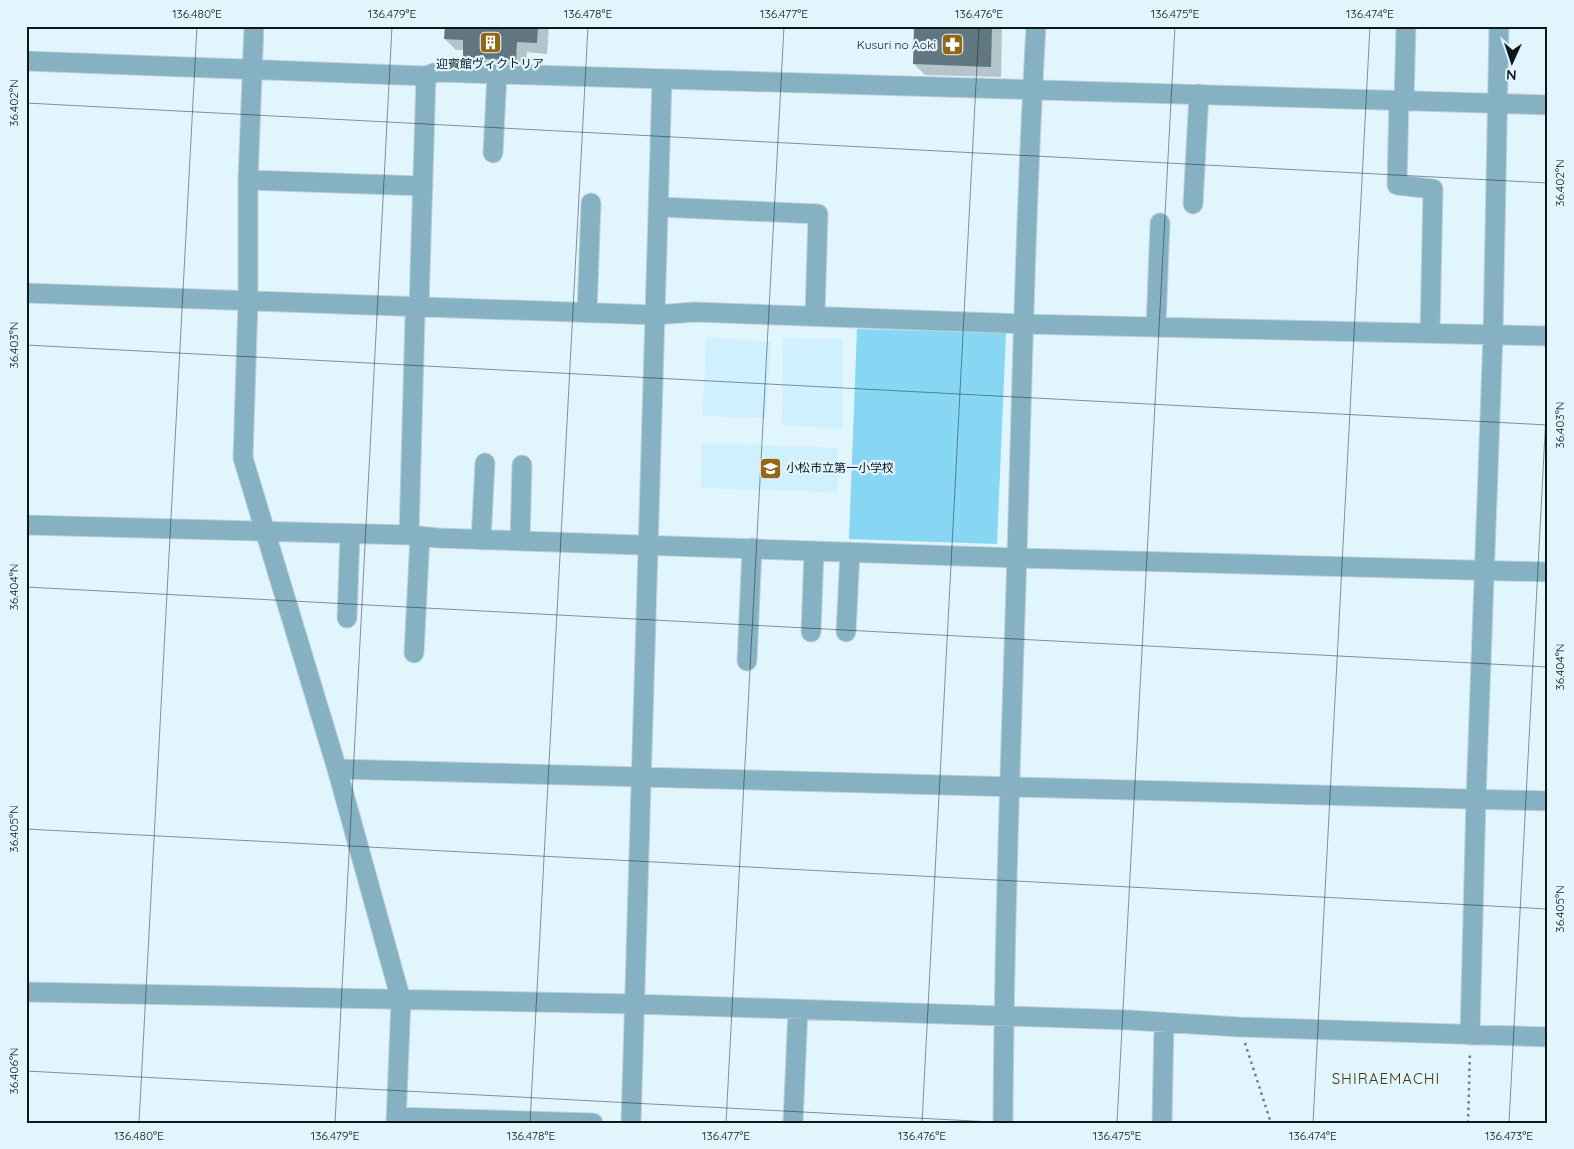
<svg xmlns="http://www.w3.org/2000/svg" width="1574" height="1149" font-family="Quicksand,'Noto Sans JP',sans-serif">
	<rect width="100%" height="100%" fill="#e1f5fd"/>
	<path fill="#cff0fe" d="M707,337L771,342L766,418L702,416Z
		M783,338L842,339V429L782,425Z
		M702,443L838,448V492L701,488Z"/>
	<path fill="#87d6f4" d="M857,329L1006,333L997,544L849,539Z"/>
	<path fill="#0003" d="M446,26H549L547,54L527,52L526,70L475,69L464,58V50H456L445,39Z
		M915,26H1002L1001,77L925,75L914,64Z"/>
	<path fill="#617780" d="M445,26H538L537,43L517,42L516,60L463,58V40L444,39Z
		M914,26H992L991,67L913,64Z"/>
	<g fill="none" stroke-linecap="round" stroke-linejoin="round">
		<defs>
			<path id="minor" d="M254,26L248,180V301L243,458L337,769L401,1000L396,1123
				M26,61L426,76L437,72L497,74L1548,105
				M1399,100L1397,185L1433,189L1430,333
				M1404,100L1406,26
				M493,153L497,74
				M248,180L423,186
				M1193,204L1199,94
				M659,207L818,214L815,316
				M26,293L656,315L694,312L1023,324L1548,336
				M587,313L591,203
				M1156,327L1160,223
				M26,525L409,535L438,538L1017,558L1548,572
				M409,535L415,316L419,307L426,76
				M481,540L485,463
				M520,541L522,465
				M347,618L350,534
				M811,632L814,551
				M846,632L850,552
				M414,653L420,536
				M747,661L752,548
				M337,769L1548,801
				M26,992L635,1004L1129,1020L1239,1027L1548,1037
				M1470,1035L1476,798L1493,335L1499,26
				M396,1117L593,1123
				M631,1123L662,79
				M793,1123L798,1009
				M1003,1123C1004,933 1011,744 1017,555C1022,379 1026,202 1036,26
				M1162,1123L1164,1022"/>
		</defs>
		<use href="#minor" stroke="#bfd1d9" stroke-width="21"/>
		<path stroke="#728086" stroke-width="2.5" stroke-dasharray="2.5 4" stroke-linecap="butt" d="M1245,1043L1271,1123
			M1468,1123L1470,1052"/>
		<use href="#minor" stroke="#85b1c2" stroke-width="19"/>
	</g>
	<path fill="none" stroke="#0d1619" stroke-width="1" stroke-opacity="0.45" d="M26,103L1548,183M26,345L1548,425M26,587L1548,667M26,829L1548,909M26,1071L1011,1123M139,1123L197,26M335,1123L392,26M530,1123L588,26M726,1123L784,26M922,1123L979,26M1117,1123L1175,26M1313,1123L1370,26M1509,1123L1548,376"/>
	<defs>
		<symbol id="building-square" viewBox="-11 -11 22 22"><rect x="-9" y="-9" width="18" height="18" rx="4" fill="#956615" stroke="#e1f5fd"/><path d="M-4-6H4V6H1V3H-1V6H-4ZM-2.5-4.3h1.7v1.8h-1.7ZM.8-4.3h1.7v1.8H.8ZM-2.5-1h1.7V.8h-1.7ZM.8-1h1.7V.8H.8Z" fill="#fff"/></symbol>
		<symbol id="pharmacy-square" viewBox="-11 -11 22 22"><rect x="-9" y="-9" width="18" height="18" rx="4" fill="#956615" stroke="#e1f5fd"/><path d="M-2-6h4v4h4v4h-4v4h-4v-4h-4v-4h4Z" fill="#fff"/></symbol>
		<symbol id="school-square" viewBox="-11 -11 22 22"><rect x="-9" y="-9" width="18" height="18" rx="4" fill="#956615" stroke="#e1f5fd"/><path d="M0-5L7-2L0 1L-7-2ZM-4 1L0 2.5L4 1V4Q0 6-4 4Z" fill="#fff"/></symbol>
	</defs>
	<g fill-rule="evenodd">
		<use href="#building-square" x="478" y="30" width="25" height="25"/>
		<use href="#pharmacy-square" x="940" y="32" width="25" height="25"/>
		<use href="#school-square" x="758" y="456" width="25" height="25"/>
	</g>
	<g text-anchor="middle" stroke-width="4.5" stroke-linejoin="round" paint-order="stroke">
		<g font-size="12" fill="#0d1619" stroke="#e1f5fd" text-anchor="end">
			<text x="936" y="49">Kusuri no Aoki</text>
			<text x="490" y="68" text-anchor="middle">迎賓館ヴィクトリア</text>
			<text x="786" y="472" text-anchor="start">小松市立第一小学校</text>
		</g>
		<g font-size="15" letter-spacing="1" fill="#48310d" stroke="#e1f5fd">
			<text x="1386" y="1084">SHIRAEMACHI</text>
		</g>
	</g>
	<rect width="1574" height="1149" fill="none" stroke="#e1f5fd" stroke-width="55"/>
	<g transform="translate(1512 62) rotate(183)" stroke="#e1f5fd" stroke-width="4" paint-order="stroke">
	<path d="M0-4L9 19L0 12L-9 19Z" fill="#0d1619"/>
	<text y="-8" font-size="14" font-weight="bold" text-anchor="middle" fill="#0d1619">N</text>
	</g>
	<rect x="28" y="28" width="1518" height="1094" fill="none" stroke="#0d1619" stroke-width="2"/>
	<g font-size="12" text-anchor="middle" fill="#0d1619">
		<text x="197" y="18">136.480°E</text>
		<text x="392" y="18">136.479°E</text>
		<text x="588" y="18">136.478°E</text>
		<text x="784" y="18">136.477°E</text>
		<text x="979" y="18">136.476°E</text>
		<text x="1175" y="18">136.475°E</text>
		<text x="1370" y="18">136.474°E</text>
		<text transform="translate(14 103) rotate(-90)" y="4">36.402°N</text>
		<text transform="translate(1560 183) rotate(-90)" y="4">36.402°N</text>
		<text transform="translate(14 345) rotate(-90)" y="4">36.403°N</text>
		<text transform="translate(1560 425) rotate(-90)" y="4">36.403°N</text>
		<text transform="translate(14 587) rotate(-90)" y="4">36.404°N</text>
		<text transform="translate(1560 667) rotate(-90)" y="4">36.404°N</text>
		<text transform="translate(14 829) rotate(-90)" y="4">36.405°N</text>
		<text transform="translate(1560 909) rotate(-90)" y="4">36.405°N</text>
		<text transform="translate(14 1071) rotate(-90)" y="4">36.406°N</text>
		<text x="139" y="1140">136.480°E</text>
		<text x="335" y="1140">136.479°E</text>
		<text x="531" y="1140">136.478°E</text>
		<text x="726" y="1140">136.477°E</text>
		<text x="922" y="1140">136.476°E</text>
		<text x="1117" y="1140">136.475°E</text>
		<text x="1313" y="1140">136.474°E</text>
		<text x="1509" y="1140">136.473°E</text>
	</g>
</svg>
